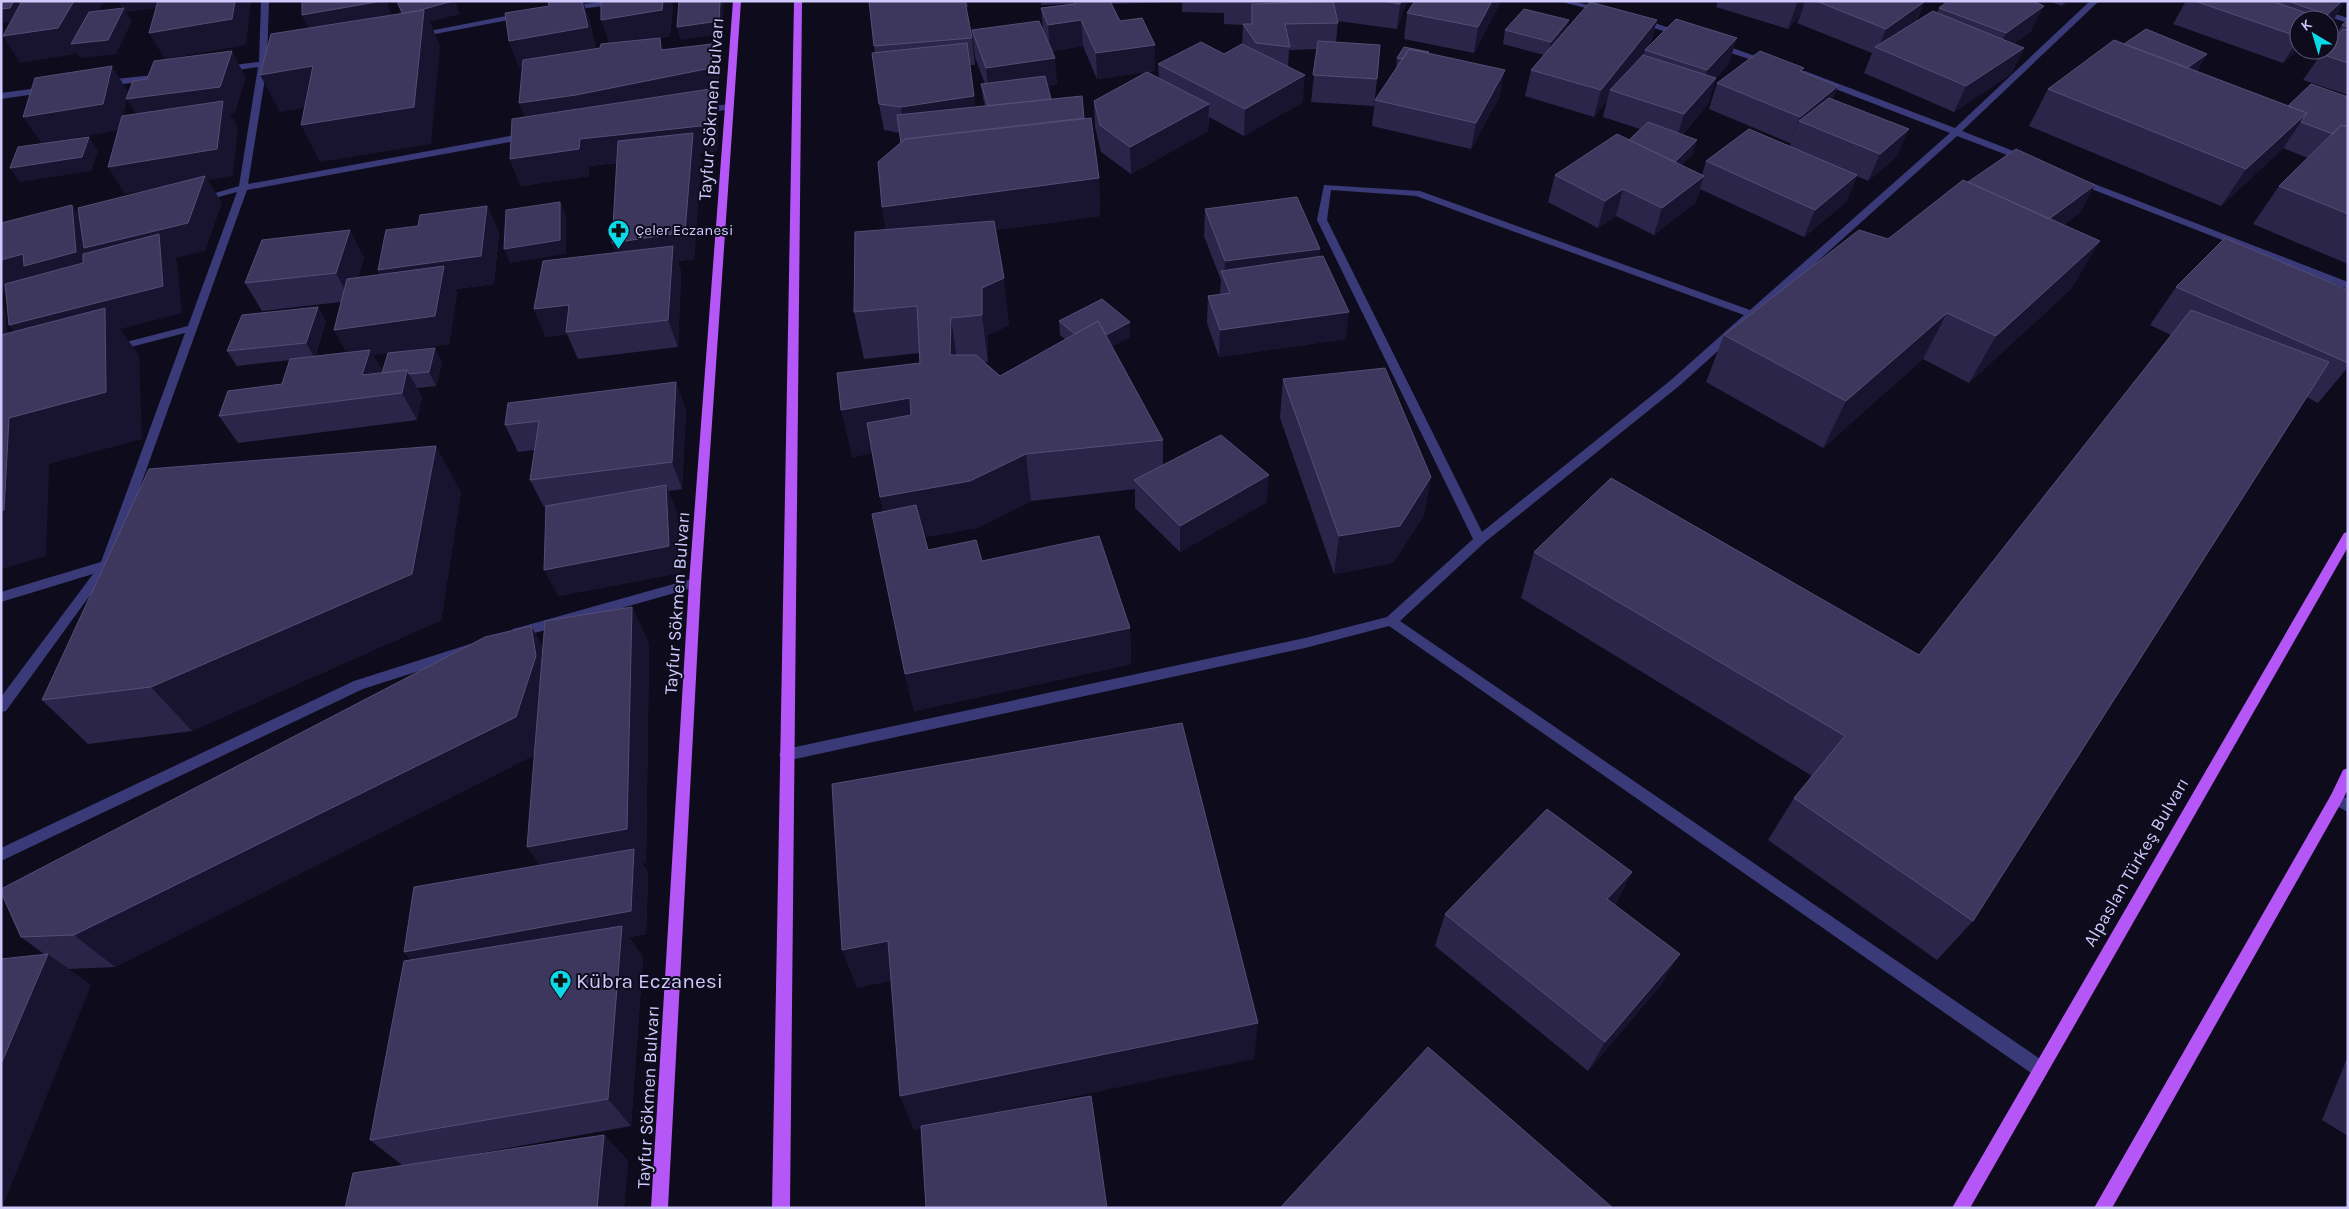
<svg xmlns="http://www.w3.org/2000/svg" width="2349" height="1209" font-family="Karla,sans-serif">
	<rect width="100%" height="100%" fill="#0e0c1c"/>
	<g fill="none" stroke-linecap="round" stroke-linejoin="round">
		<path fill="#3a3a78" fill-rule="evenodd" d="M261,1H269L267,61L273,63L267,66L248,184L526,133L530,136L526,139L247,190L112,565L6,711L1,712V697L93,574L1,602V592L101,562L185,333L115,351L110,348L111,346L188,326L237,192L200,202L195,199L239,186L258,67L225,72L221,69L225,66L259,62Z
			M608,1H635L631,3L569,10L565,8L569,6Z
			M1558,1H1573L1605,10L1601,12Z
			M2090,1H2099L1962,131L2029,157V161H2023L1957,136L1679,386L1484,543L1400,621L2046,1063L2048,1069L2046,1075L2040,1077L2034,1075L1389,626L1305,648L786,761L781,759L779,755L781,751L786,749L1305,638L1387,617L1473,539L1317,220L1324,185L1420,191L1750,310L1950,133L1799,75V71H1805L1955,128ZM1331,190L1416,196L1744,315L1671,380L1482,532L1327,220Z
			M2282,1H2295L2348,18V23Z
			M522,13L526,15L525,17L419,37L415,35L419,33Z
			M1637,19H1643L1687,34L1680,36L1637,23Z
			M1715,44H1721L1772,62L1765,64L1715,48Z
			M163,74L166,75V79L106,86L102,83L106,80Z
			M46,87L49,88V92L1,99V93Z
			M729,104L733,107L732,109L699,114L695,111L699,108Z
			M2079,178L2348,282V289L2076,183L2074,181Z
			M695,578L699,580L701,583L699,586L517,638L513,637L511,633L513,629L517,628Z
			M470,644L475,645L476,649L475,653L363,689L1,861V848L354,681Z
			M2336,793L2348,799V812L2331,803L2329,799L2331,795Z"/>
		<path fill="#b557f6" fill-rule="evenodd" d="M733,1H741L701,583L668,1208H651L689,583Z
			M794,1H802L790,1208H772Z
			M2348,532V547L1970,1208H1952L2344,533Z
			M2348,768V789L2341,803L2112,1208H2094L2331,795L2343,770Z"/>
	</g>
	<path fill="#2b2549" d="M601,1H671L673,6L670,36L660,38L663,50L719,70L718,95L712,96L718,116L717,151L699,153L701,160L694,259L678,261L681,273L678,347L578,359L567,334L546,337L534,309L616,252L612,243L617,163L589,166V176L521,186L510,159L525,117L522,66L519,67L509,41L589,18L596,49L600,48L609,43Z
		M869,1H967L968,7H966L972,38L975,65H970L975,107L985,106L983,98L981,84H985L975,57L972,30H1043L1041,8L1070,4L1041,5V1H1168V2L1111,4L1120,21L1155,71L1148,72L1159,78L1158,64L1224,54L1242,45L1243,25L1224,24V13L1182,12V1H1254V4L1324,1H1407L1397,29L1338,21L1336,42L1377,79L1374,106L1311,102L1317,49L1289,50L1288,67L1303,102L1244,136L1209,117L1208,131L1131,174L1101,152L1095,127L1094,101L1146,72L1097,79L1083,46L1052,51L1057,84L1047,86L1051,99L1084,118L1099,178L1100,216L995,230L1009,325L988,335V362H984L1000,376L1065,339L1060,335L1059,321L1130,322V337L1112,346L1163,440V465L1267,502L1180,552L1135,508V489L1031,501L977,528L925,537L928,550L982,561L1130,628L1131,664L914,711L905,674L883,511L872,453L852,457L920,363L919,353L864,359L854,312L886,230L882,207L901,143L900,133L884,130L879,104L875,53Z
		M1415,1H1501L1474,53L1404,39L1407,13Z
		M1718,1H1923L1924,2L1916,22L1937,13L1939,8L2031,31L2014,44L2024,48L2011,74L1954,112L1864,73L1872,53L1797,23L1801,14L1788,29L1716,7Z
		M2048,1H2069L2062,6Z
		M2186,1H2345L2334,19L2329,23V20H2299V48L2283,63L2173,24Z
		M1569,20L1567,29L1657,20L1650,45L1729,64L1716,78L1708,104L1682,135L1693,154L1681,165L1702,175L1706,161L1790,146L1791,143H1790L1709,109L1717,83L1804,68L1802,72L1897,156L1868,181L1857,176L1846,202L1804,237L1700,189L1695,203L1654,235L1616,216L1598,228L1548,202L1555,175L1629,140L1640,129L1603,117L1607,100L1594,117L1525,96L1531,70L1544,55L1503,44L1505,30Z
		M2348,20V95L2303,80L2321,54L2330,43L2342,25Z
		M2124,44L2207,54L2197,71L2288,106L2348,97V264L2253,224L2279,186L2308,158L2283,148L2221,206L2029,126L2048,89Z
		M1429,52V53L1500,96L1471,149L1372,126L1375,100L1396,70L1397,58Z
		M1968,182L2095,185L2080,212L2063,225L2072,288L1969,383L1923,359L1823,448L1706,382L1724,335L1888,239Z
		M487,206L499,233L494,284L455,289L457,293L449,344L373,355L383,372L442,362L436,386L417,388L422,397L417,420L238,443L219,416L282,384L290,360L237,366L227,351L326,321L315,356L347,352L334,330L341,302L262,311L245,283L364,257L358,277L380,275L378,270L418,226Z
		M1205,209L1320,249L1319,257L1346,339L1219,357L1207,323L1208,296L1220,294L1221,280L1204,236Z
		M2176,287L2348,290V367L2318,403L2307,397L1973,921L1937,960L1768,840L1794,798L1812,776L1521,598L1534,552L1919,655L2171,335L2150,325Z
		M1283,379L1431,477L1424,515L1393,563L1334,574L1280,418Z
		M508,403L686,409L682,489L668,491L677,512L680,573L558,596L546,507H544L530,480L535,450L518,452L505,425Z
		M461,492L441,620L192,731L88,744L42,700Z
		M632,607L649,644L646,863H642L648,873L646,934L629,937L643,958L631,1126L453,1158L604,1135L628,1161L624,1208H345L402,1165L370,1140L411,960L404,952L540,866L534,755L115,967L68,969L91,985L44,954L21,937L531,626L543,648Z
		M1632,872L1615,905L1661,985L1588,1071L1435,946L1445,914Z
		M2348,1056V1136L2322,1120Z"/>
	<path fill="#18142f" d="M14,1H31L18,21L1,23V9Z
		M74,1H104L81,43L123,10L118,1H210L126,12L132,21L116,54L80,58L76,52L75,54L20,63L3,36Z
		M235,1H251L246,45L165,59L149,33Z
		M382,1H387L395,27L315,41L302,15Z
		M455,1L460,14L430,22L440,46L431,144L320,162L301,125L402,15Z
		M582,1H583L589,18L597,53L519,67L509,41Z
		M663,1H671L673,6L670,36L660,38L668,64L610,46L601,20Z
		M720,1H724L722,34L680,40L677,27Z
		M1401,1H1407L1397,29L1400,4Z
		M1492,1H1501L1474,53L1478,27Z
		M1798,1H1805L1801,14L1788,29L1797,3Z
		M2065,1H2069L2062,6Z
		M2342,1H2345L2334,19L2329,23V20H2324L2327,15Z
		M1924,2L1913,27L1878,48L1886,29Z
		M2044,6L2031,31L1994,59L2006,33Z
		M1081,20L1083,46L1050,51L1048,25Z
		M1569,20L1566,34L1548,56L1551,42Z
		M1657,20L1650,45L1645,50L1644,53L1614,91L1610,90L1607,100L1594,117L1601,90Z
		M1,24L4,28L1,35Z
		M1737,38L1729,64L1716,78L1708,104L1676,141L1684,114L1699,97L1707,70Z
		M2299,38V48L2283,63Z
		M712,44L719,70L718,95L712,96L718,116L717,151L699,153L701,160L694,259L678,261L681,273L678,347L668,320L622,270L612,243L691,154L589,166V176L521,186L510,159L580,139L530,129L519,103Z
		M1155,45V71L1097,79L1096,53Z
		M2024,48L2011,74L1954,112L1966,86Z
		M232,51L246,78L235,113L230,114L238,127L233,176L208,180L222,203L205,251L175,258L177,262L182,313L120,329L139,355L142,439L49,464L46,556L1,569V510L9,418L31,353L9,325L37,283L1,293V260L72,205L91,232L204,181L125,194L108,167L143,125L127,99L120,130L42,144L23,117L112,66L128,92L127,98Z
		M2207,54L2192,80L2179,73Z
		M1055,58L1057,84L989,94L986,68Z
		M313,66L332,103L280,112L260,75Z
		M1505,70L1500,96L1471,149L1476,123Z
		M1305,75L1303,102L1244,136L1245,109Z
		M1838,86L1828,113L1799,121L1790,143L1800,117Z
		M974,96L977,123L905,134L901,107Z
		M1209,104L1208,131L1131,174L1130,147Z
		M2307,113L2282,150L2221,206L2246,169Z
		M1909,129L1897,156L1868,181L1880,154Z
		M89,137L98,151L91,171L20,182L10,168Z
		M1697,140L1693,154L1668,179L1672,165Z
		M1857,175L1846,202L1804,237L1815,210Z
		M1704,176L1695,203L1654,235L1662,208Z
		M1099,178L1100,216L889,245L882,207Z
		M2095,185L2080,212L2022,255L2037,228Z
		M1623,189L1616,216L1598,228L1605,201Z
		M560,202L566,216V254L510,263L504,249Z
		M487,206L499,233L494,284L455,289L457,293L449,344L373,355L385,376L374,396L334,330L392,298L378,270Z
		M350,230L364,257L351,301L336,273Z
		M2100,241L2072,288L1969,383L1996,336Z
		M1320,249L1318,276L1224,278L1225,261Z
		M1004,278L1009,325L988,335V362L982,315V288Z
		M1,303L5,308L9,350L1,352Z
		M569,305L566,332L567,334L546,337L534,309Z
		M318,307L326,321L314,357L306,343Z
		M1349,312L1346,339L1219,357L1220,330Z
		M1947,313L1923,359L1823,448L1846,401Z
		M951,318L958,365L950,355Z
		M1130,322V337L1088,358L1087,344Z
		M435,348L442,362L436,386L429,372Z
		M407,370L422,397L417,420L402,393Z
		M676,382L686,409L682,489L672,462Z
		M910,398L919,445L852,457L841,410Z
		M436,446L461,492L441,620L192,731L151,687Z
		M1026,454L1031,501L977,528L890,543L880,497Z
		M1269,475L1267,502L1180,552V526Z
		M1431,477L1424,515L1393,563L1334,574L1339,536Z
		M666,485L677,512L680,573L558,596L544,570Z
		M632,607L649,644L646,863H642L648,873L646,934L629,937L643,958L631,1126L608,1099L425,974L404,952L551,881L527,847Z
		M531,626L551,663L538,753L115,967L74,935Z
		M1130,628L1131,664L914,711L905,674Z
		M1632,872L1615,905L1607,899Z
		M888,941L901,979L857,988L842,950Z
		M48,954L91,985L2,1208H1V1064Z
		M1680,954L1661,985L1588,1071L1605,1042Z
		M1258,1023L1254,1059L914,1130L900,1096Z
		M604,1135L628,1161L624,1208H597Z"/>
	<path fill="#3d375d" stroke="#544e76" d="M1,1H14L10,8L1,9Z
		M22,1H74L58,28L3,36Z
		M158,1H235L232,19L149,33Z
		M302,1H382L302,15Z
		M397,1H453L417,11L402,13Z
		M548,1H582L588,27L509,41L505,13L549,6Z
		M601,1H663L662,10L601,20Z
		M679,1H720L719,21L677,27Z
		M869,1H965L972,38L874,46Z
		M1074,1H1110L1120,21L1142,18L1155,45L1096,53L1081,20L1048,25L1041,8L1075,4Z
		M1333,1L1338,23L1285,24L1290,47L1256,43L1243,24H1252V4Z
		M1383,1H1401L1400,4Z
		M1415,1H1492L1478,27L1407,13Z
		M1816,1H1923L1924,2L1886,29Z
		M1948,1H2032L2044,6L2006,33L1939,8Z
		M2195,1H2272L2321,18L2318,20H2299V37Z
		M2288,1H2342L2327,15Z
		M1590,2L1657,20L1601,90L1531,70Z
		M124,8L108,40L71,44L89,12Z
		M1524,9L1569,20L1551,42L1505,30Z
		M424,10L414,107L301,125L313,66L260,75L271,34Z
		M1933,11L2024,48L1966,86L1875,47Z
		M1676,19L1737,38L1707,70L1645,50Z
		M2348,20V27L2342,25Z
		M1039,21L1055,58L986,68L972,30Z
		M2146,29L2207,54L2187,68L2124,44Z
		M2343,29L2348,30V63L2321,54L2324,50H2329V45Z
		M660,38L661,50L712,44L711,68L576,95L519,103L523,60L600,48L601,44Z
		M2114,40L2307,113L2246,169L2048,89Z
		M1318,41L1380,45L1377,79L1313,75Z
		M1201,42L1224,54L1242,44L1305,75L1245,109L1158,64Z
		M967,43L974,96L901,107L879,104L872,53Z
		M1404,47L1429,52L1428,53L1409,49L1403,59L1397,58Z
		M1409,49L1505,70L1476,123L1375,100Z
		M232,51L220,87L126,99L133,81L147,79L154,61Z
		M1760,51L1804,68L1800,71L1838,86L1800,117L1717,83Z
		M1643,55L1716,78L1684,114L1610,90Z
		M112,66L103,104L23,117L35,78Z
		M1147,72L1209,104L1130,147L1100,125L1094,101Z
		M1045,76L1051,99L988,106L981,84Z
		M2311,84L2348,97V127L2341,125L2333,134L2301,122L2307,113L2288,106Z
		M710,89V125L580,139L579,149L510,159L512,119Z
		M1082,96L1084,118L905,139L901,143L897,115Z
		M1829,98L1909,129L1880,154L1799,121Z
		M223,101L217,149L108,167L122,116Z
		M1091,118L1099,178L882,207L878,162L905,139Z
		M1648,122L1697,140L1675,162L1629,140Z
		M2341,125L2348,127V214L2279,186Z
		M1749,129L1857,175L1815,210L1706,161Z
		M693,133L685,232L612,243L618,141Z
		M1617,134L1704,176L1662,208L1623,189L1605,201L1555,175Z
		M89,137L82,157L10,168L18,147Z
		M2016,149L2095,185L2049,219L1968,182Z
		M205,176L188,223L84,248L78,208Z
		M1963,180L2100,241L1996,336L1947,313L1846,401L1724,335L1859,230L1888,239Z
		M1297,197L1320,249L1225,261L1205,209Z
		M560,202V240L504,249L506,210Z
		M72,205L76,252L24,266L23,254L1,260V223Z
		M487,206L481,256L378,270L386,230L418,226L420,215Z
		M994,221L1004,278L982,288V315L951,318L950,355H976L1000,376L1098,321L1163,440L1026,454L970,481L880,497L867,423L911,415L910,398L841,410L837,373L920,363L917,306L854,312L855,232Z
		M350,230L336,273L245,283L262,240Z
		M159,234L163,286L9,325L5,284L83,263V254Z
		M2225,238L2348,290V363L2176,287Z
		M673,246L668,320L566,332L569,305L534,309L543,261Z
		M1323,256L1349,312L1220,330L1208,296L1230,293L1221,271Z
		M444,266L435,316L334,330L347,279Z
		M1102,299L1130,322L1106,335L1098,321L1075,334L1059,321Z
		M318,307L306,343L227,351L242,315Z
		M105,308L106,392L9,418L4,510H1V335Z
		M2191,310L2329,362L1973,921L1794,798L1845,736L1534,552L1611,478L1919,655Z
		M435,348L429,372L409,374L407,370L382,373L388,353Z
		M370,350L362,375L407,370L402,393L219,416L228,391L282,384L290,359Z
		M1385,368L1431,477L1400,526L1339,536L1283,379Z
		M676,382L672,462L530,480L539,421L505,425L508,403Z
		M1221,435L1269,475L1180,526L1134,480Z
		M436,446L412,574L151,687L42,700L149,469Z
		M666,485L669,546L544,570L546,506Z
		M916,505L928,550L976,540L982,561L1099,536L1130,628L905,674L872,514Z
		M632,607L627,829L527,847L545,621Z
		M531,626L536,656L516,717L74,935L21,937L1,892V889L485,637Z
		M1182,723L1258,1023L900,1096L888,941L842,950L832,784Z
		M1547,809L1632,872L1607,899L1680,954L1605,1042L1445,914Z
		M634,849L631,911L404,952L414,887Z
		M622,926L608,1099L370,1140L404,961Z
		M48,954L1,1064V959Z
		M1428,1047L1613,1208H1280Z
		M1091,1096L1107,1208H926L921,1126Z
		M604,1135L597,1208H345L353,1173Z"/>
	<defs>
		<symbol id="pharmacy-pin" viewBox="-11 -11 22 30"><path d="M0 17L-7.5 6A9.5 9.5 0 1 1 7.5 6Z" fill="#0dd8e5" stroke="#0e0c1c"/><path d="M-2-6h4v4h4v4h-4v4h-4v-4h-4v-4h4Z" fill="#111"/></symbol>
	</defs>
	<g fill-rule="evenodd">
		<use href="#pharmacy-pin" x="606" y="218" width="25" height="34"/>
		<use href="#pharmacy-pin" x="548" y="968" width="25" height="34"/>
	</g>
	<g text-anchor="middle" stroke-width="4" stroke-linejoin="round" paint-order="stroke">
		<g font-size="15" fill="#cecafc" stroke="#0e0c1c" text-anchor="start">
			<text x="635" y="235">Çeler Eczanesi</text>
		</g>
		<g font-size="18" fill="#cecafc" stroke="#0e0c1c">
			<text transform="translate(711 109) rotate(-86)" y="6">Tayfur Sökmen Bulvarı</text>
			<text transform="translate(677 603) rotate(-86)" y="6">Tayfur Sökmen Bulvarı</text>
			<text transform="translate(2136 862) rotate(-60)" y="6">Alpaslan Türkeş Bulvarı</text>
			<text transform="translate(648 1097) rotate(-87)" y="6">Tayfur Sökmen Bulvarı</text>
		</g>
		<g font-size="21" fill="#cecafc" stroke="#0e0c1c" text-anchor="start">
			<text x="576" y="988">Kübra Eczanesi</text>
		</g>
	</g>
	<rect width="2349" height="1209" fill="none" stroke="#cecafc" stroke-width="5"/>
	<g transform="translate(2314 35) rotate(322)"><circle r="24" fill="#0e0c1c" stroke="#5b5876"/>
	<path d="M0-4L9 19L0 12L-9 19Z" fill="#0dd8e5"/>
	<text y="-8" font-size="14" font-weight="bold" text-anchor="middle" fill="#cecafc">K</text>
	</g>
</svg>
